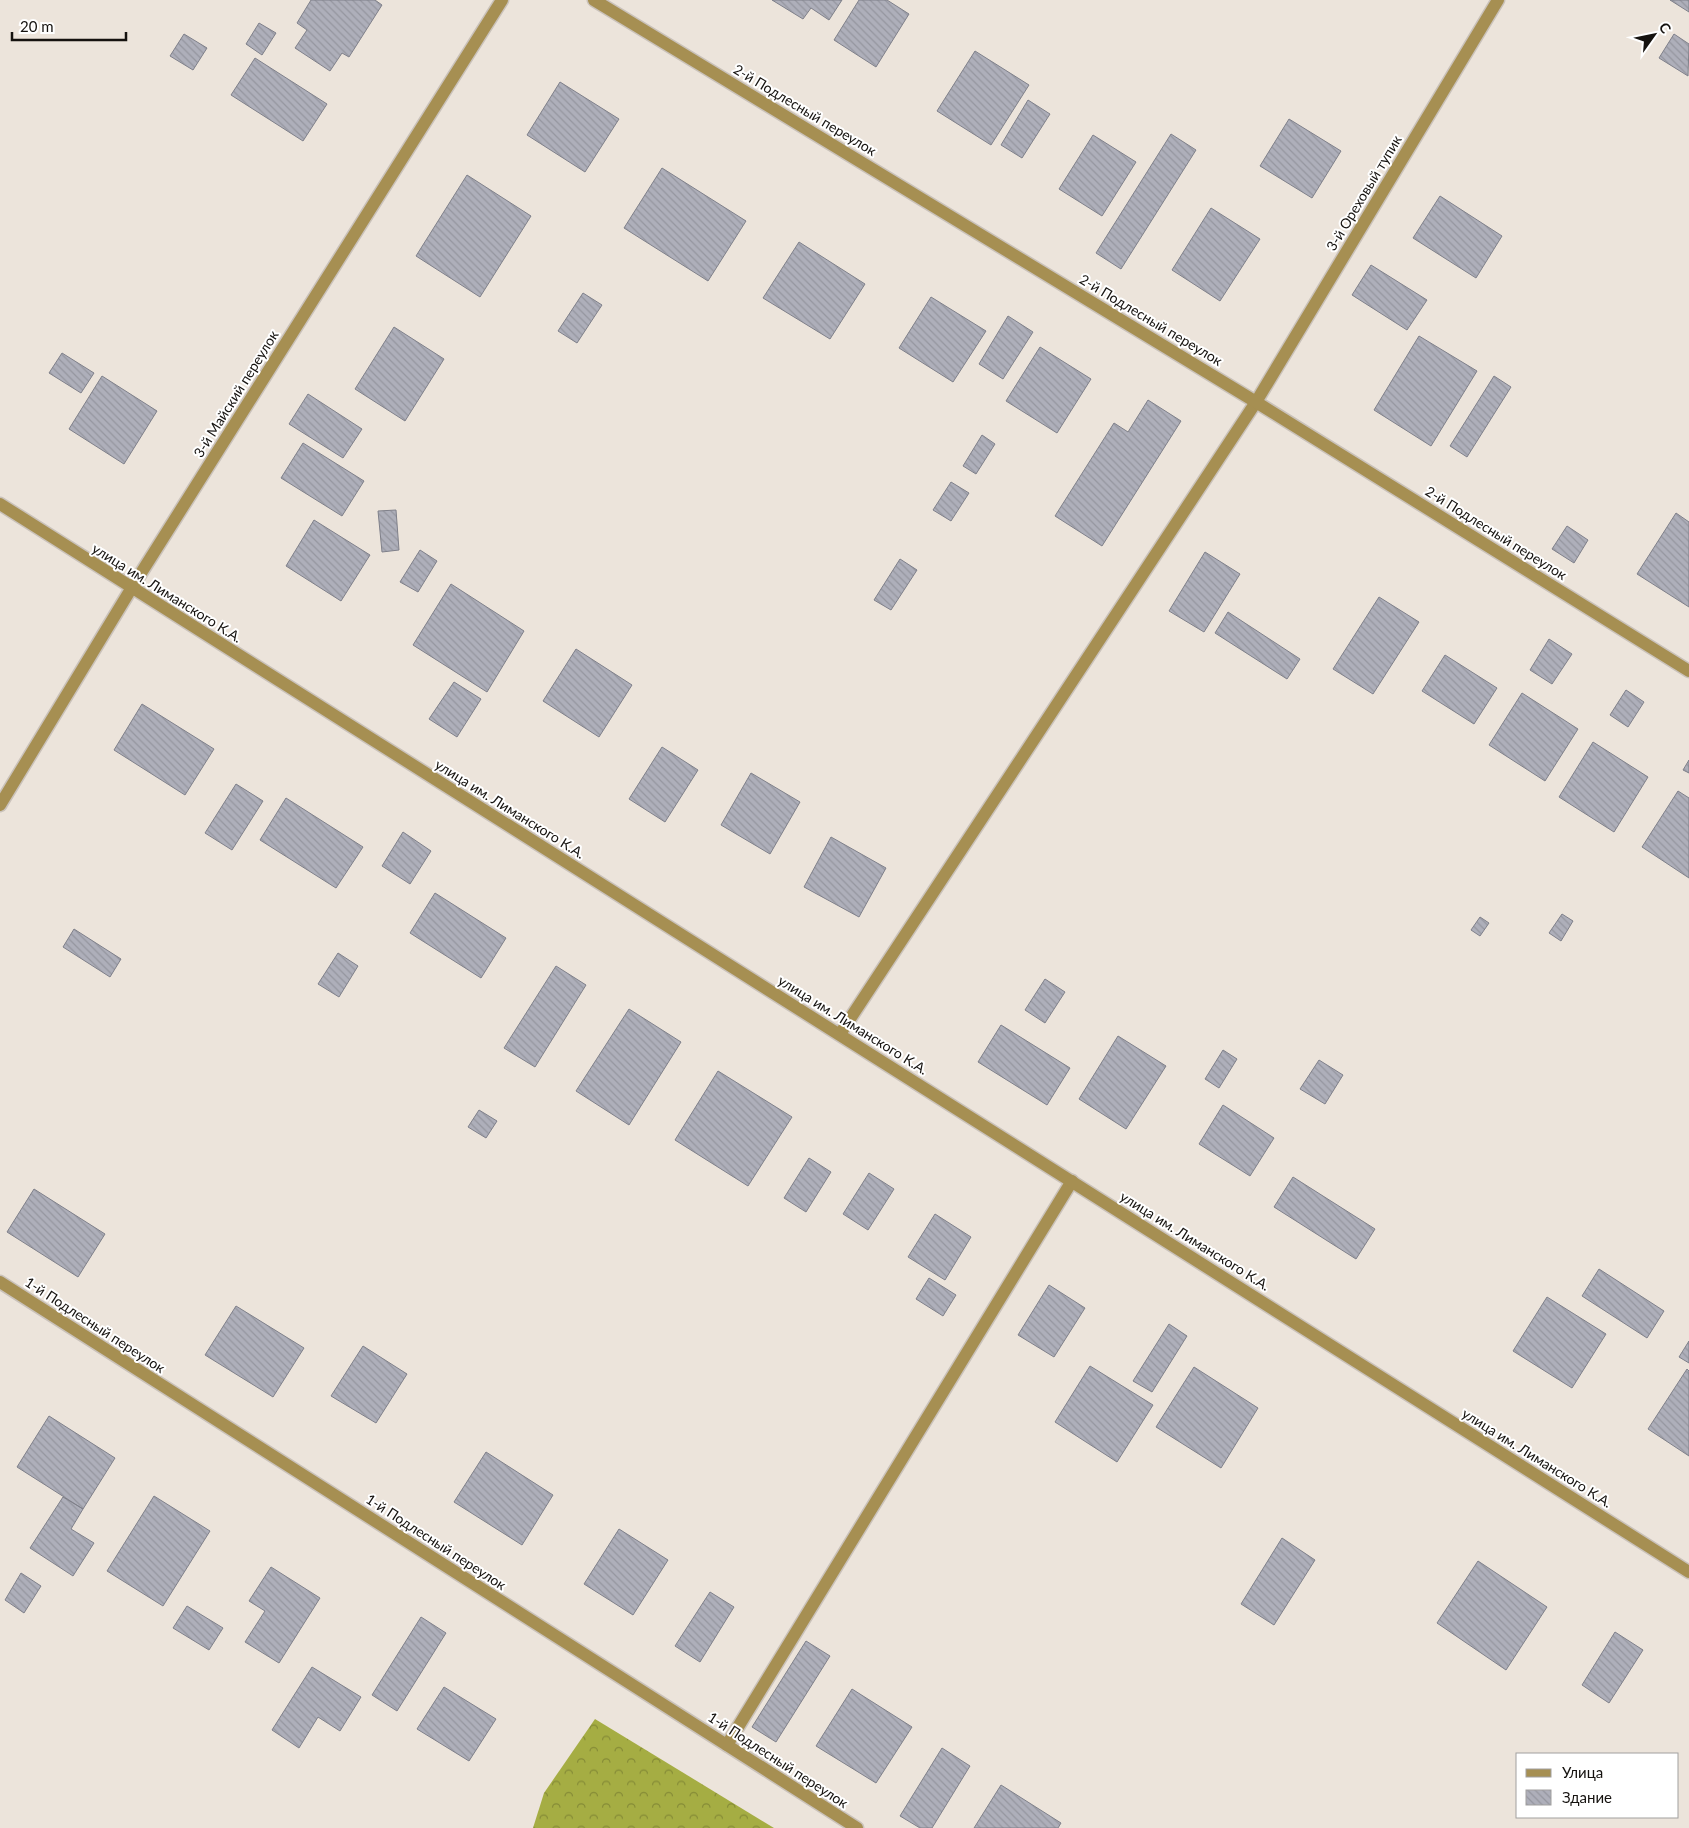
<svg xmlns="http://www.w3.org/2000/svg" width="1689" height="1828" font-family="Lato,sans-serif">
	<defs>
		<pattern id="forest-crowns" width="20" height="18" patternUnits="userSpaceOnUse" patternTransform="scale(1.25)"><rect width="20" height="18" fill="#a5ad43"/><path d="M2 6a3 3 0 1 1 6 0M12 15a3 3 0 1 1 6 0" fill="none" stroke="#858b36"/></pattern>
		<pattern id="building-back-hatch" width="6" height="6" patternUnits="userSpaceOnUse" patternTransform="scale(1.25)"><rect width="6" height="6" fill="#aeafba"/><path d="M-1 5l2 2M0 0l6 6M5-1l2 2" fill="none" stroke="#95969f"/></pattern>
	</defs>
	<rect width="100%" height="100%" fill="#ece4db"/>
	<path fill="url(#forest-crowns)" d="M595,1719L774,1828H533L544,1793Z"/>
	<path fill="url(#building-back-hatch)" stroke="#7f808a" d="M311,0H375L382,5L349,57L342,53L330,71L295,48L307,30L297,23Z
		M772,0H842L829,20L811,8L803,19Z
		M859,0H887L909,14L876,67L834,40Z
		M1670,0H1689V12Z
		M259,23L276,33L262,55L246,44Z
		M184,34L207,48L193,70L170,56Z
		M1674,34L1689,44L1688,76L1659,58Z
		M975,51L1029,85L991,145L937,111Z
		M255,58L327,104L303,141L231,95Z
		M560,82L619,119L585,172L527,135Z
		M1028,100L1050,114L1022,158L1001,145Z
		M1289,119L1341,151L1312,198L1260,166Z
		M1171,134L1196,150L1121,269L1096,253Z
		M1093,135L1136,162L1102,216L1059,189Z
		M662,168L746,221L708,281L624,228Z
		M467,175L531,216L480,297L416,256Z
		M1440,196L1502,236L1476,278L1413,238Z
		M1211,208L1260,239L1220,301L1172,270Z
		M799,242L865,284L830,339L763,298Z
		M1371,265L1427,300L1407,330L1352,295Z
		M583,293L602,305L577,343L558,331Z
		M931,297L986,331L953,382L899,348Z
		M1008,316L1033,332L1003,379L979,364Z
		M394,327L444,359L405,421L355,389Z
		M1419,336L1477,371L1431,446L1374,410Z
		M1040,347L1091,379L1057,433L1006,401Z
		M62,353L94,373L81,393L49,373Z
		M102,376L157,411L124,464L69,429Z
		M1494,376L1511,387L1467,457L1450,446Z
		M308,394L362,429L343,458L289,424Z
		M1148,400L1181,421L1102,546L1055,516L1114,423L1128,432Z
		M982,435L995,444L976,474L963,466Z
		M303,443L364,481L342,516L281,478Z
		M951,482L969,493L951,521L933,510Z
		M396,510L399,550L382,552L378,511Z
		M1676,513L1689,522V607L1637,574Z
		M314,520L370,555L341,601L286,566Z
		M1567,526L1588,540L1574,563L1552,549Z
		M420,550L437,561L418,592L400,582Z
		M1205,552L1240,574L1204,632L1169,611Z
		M900,559L917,570L891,610L874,600Z
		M451,584L524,631L487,692L413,645Z
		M1379,597L1419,622L1373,694L1333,669Z
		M1228,612L1300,659L1287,679L1215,633Z
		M1549,639L1572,654L1552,684L1530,670Z
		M576,649L632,685L599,737L543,701Z
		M1445,655L1497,688L1474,724L1422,691Z
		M454,682L481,699L457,737L429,719Z
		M1626,690L1644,702L1628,727L1610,715Z
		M1522,693L1578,729L1545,781L1489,745Z
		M142,704L214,749L185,795L114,750Z
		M1593,742L1648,777L1614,832L1559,797Z
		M662,747L698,770L665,822L629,799Z
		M1689,760V773L1683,770Z
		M751,773L800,802L770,854L721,825Z
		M236,784L263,801L232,850L205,833Z
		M1678,791L1689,798V878L1642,847Z
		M286,798L363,847L336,888L260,840Z
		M403,832L431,851L410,884L382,866Z
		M831,837L886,868L859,917L804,887Z
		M435,893L506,938L481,978L410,933Z
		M1562,914L1573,921L1561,941L1549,933Z
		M1480,917L1489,923L1480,936L1471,930Z
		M74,929L121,959L110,977L63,947Z
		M338,953L358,966L339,997L318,984Z
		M556,966L586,985L535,1067L504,1048Z
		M1045,979L1065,992L1045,1023L1025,1010Z
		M629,1009L681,1042L629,1125L576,1091Z
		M1001,1025L1070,1068L1047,1105L978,1062Z
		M1118,1036L1166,1066L1126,1129L1079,1099Z
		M1223,1050L1237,1059L1219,1088L1205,1079Z
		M1319,1060L1343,1075L1325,1104L1300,1089Z
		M718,1071L792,1117L748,1186L675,1140Z
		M1223,1105L1274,1138L1250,1176L1199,1144Z
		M479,1110L497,1121L486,1138L468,1127Z
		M809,1158L831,1172L806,1212L784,1198Z
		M869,1173L894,1189L868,1230L843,1214Z
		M1293,1177L1375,1229L1356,1259L1274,1207Z
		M34,1189L105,1234L78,1277L7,1232Z
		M935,1214L971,1237L945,1280L908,1257Z
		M1599,1269L1664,1311L1647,1338L1582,1296Z
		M929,1278L956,1295L943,1316L916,1299Z
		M1049,1285L1085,1308L1054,1357L1018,1335Z
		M1547,1297L1606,1334L1572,1388L1513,1351Z
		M236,1306L304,1348L273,1397L205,1355Z
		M1169,1324L1187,1336L1152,1392L1133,1381Z
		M1689,1341V1363L1679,1357Z
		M363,1346L407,1374L376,1423L331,1396Z
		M1090,1366L1153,1405L1117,1462L1055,1422Z
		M1194,1367L1258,1408L1221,1468L1156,1427Z
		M1687,1369L1689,1371V1456L1648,1429Z
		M49,1416L115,1458L83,1509L17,1467Z
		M486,1452L553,1495L522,1545L454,1502Z
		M154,1496L210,1531L163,1606L107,1571Z
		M63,1497L83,1509L71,1529L94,1543L73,1576L30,1548Z
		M619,1529L668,1560L633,1615L584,1584Z
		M1282,1538L1315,1560L1274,1625L1241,1604Z
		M1478,1561L1547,1607L1506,1670L1437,1623Z
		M271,1567L320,1598L279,1663L245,1642L265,1611L249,1601Z
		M21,1573L41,1586L24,1613L5,1600Z
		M710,1592L734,1607L700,1662L675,1646Z
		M187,1606L223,1628L209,1650L173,1628Z
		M421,1617L446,1633L397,1711L372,1695Z
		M1615,1632L1643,1650L1609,1703L1582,1685Z
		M806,1641L830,1656L776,1742L752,1727Z
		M312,1667L361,1697L340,1731L318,1717L299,1748L272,1730Z
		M444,1687L496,1719L469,1761L417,1729Z
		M852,1689L912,1727L876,1783L816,1746Z
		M942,1748L970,1766L932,1828H920L900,1816Z
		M1001,1785L1061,1823L1058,1828H974Z"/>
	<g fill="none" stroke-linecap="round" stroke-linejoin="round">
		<defs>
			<path id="lane" d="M840,1034L1256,402
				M727,1745L1072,1181"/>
			<path id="street" d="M594,0L1256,402L1689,671
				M1256,402L1498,0
				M0,504L1689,1572
				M0,805L131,589L502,0
				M0,1282L857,1828"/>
		</defs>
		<use href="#lane" stroke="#cac2ba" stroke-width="15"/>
		<use href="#street" stroke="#cac2ba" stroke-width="15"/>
		<use href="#lane" stroke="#a68f52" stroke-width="12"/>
		<use href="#street" stroke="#a68f52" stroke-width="12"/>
	</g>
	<g text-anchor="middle" stroke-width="4" stroke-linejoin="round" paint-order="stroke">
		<g font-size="14" fill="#15120f" stroke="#fff">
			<text transform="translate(805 110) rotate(31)" y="5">2-й Подлесный переулок</text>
			<text transform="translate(1364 193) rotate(-59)" y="5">3-й Ореховый тупик</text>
			<text transform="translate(1151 320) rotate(31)" y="5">2-й Подлесный переулок</text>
			<text transform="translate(236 394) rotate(-58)" y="5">3-й Майский переулок</text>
			<text transform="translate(1496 533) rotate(32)" y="5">2-й Подлесный переулок</text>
			<text transform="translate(167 593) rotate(32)" y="5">улица им. Лиманского К.А.</text>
			<text transform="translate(510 809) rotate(32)" y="5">улица им. Лиманского К.А.</text>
			<text transform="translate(853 1025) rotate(32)" y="5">улица им. Лиманского К.А.</text>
			<text transform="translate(1195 1241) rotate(32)" y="5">улица им. Лиманского К.А.</text>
			<text transform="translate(95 1325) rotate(33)" y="5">1-й Подлесный переулок</text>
			<text transform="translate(1537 1458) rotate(32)" y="5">улица им. Лиманского К.А.</text>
			<text transform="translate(436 1542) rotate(33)" y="5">1-й Подлесный переулок</text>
			<text transform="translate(778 1760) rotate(33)" y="5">1-й Подлесный переулок</text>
		</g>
	</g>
	<rect x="1516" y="1753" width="162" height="65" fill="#ffffff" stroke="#a1a09f"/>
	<rect x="1526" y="1769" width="25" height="8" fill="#a68f52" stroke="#a1a09f"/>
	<text x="1562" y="1778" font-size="15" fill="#15120f">Улица</text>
	<rect x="1526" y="1790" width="25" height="15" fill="url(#building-back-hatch)" stroke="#a1a09f"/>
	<text x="1562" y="1803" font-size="15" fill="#15120f">Здание</text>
	<g transform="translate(1654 35) rotate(57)" stroke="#ffffff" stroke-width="4" paint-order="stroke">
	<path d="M0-4L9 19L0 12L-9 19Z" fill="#15120f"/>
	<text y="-8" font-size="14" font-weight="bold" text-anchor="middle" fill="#15120f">С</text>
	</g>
	<path d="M12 32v8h114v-8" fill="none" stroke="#15120f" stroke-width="2.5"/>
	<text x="20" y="32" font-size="15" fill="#15120f" stroke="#ffffff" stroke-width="4" paint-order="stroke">20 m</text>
</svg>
